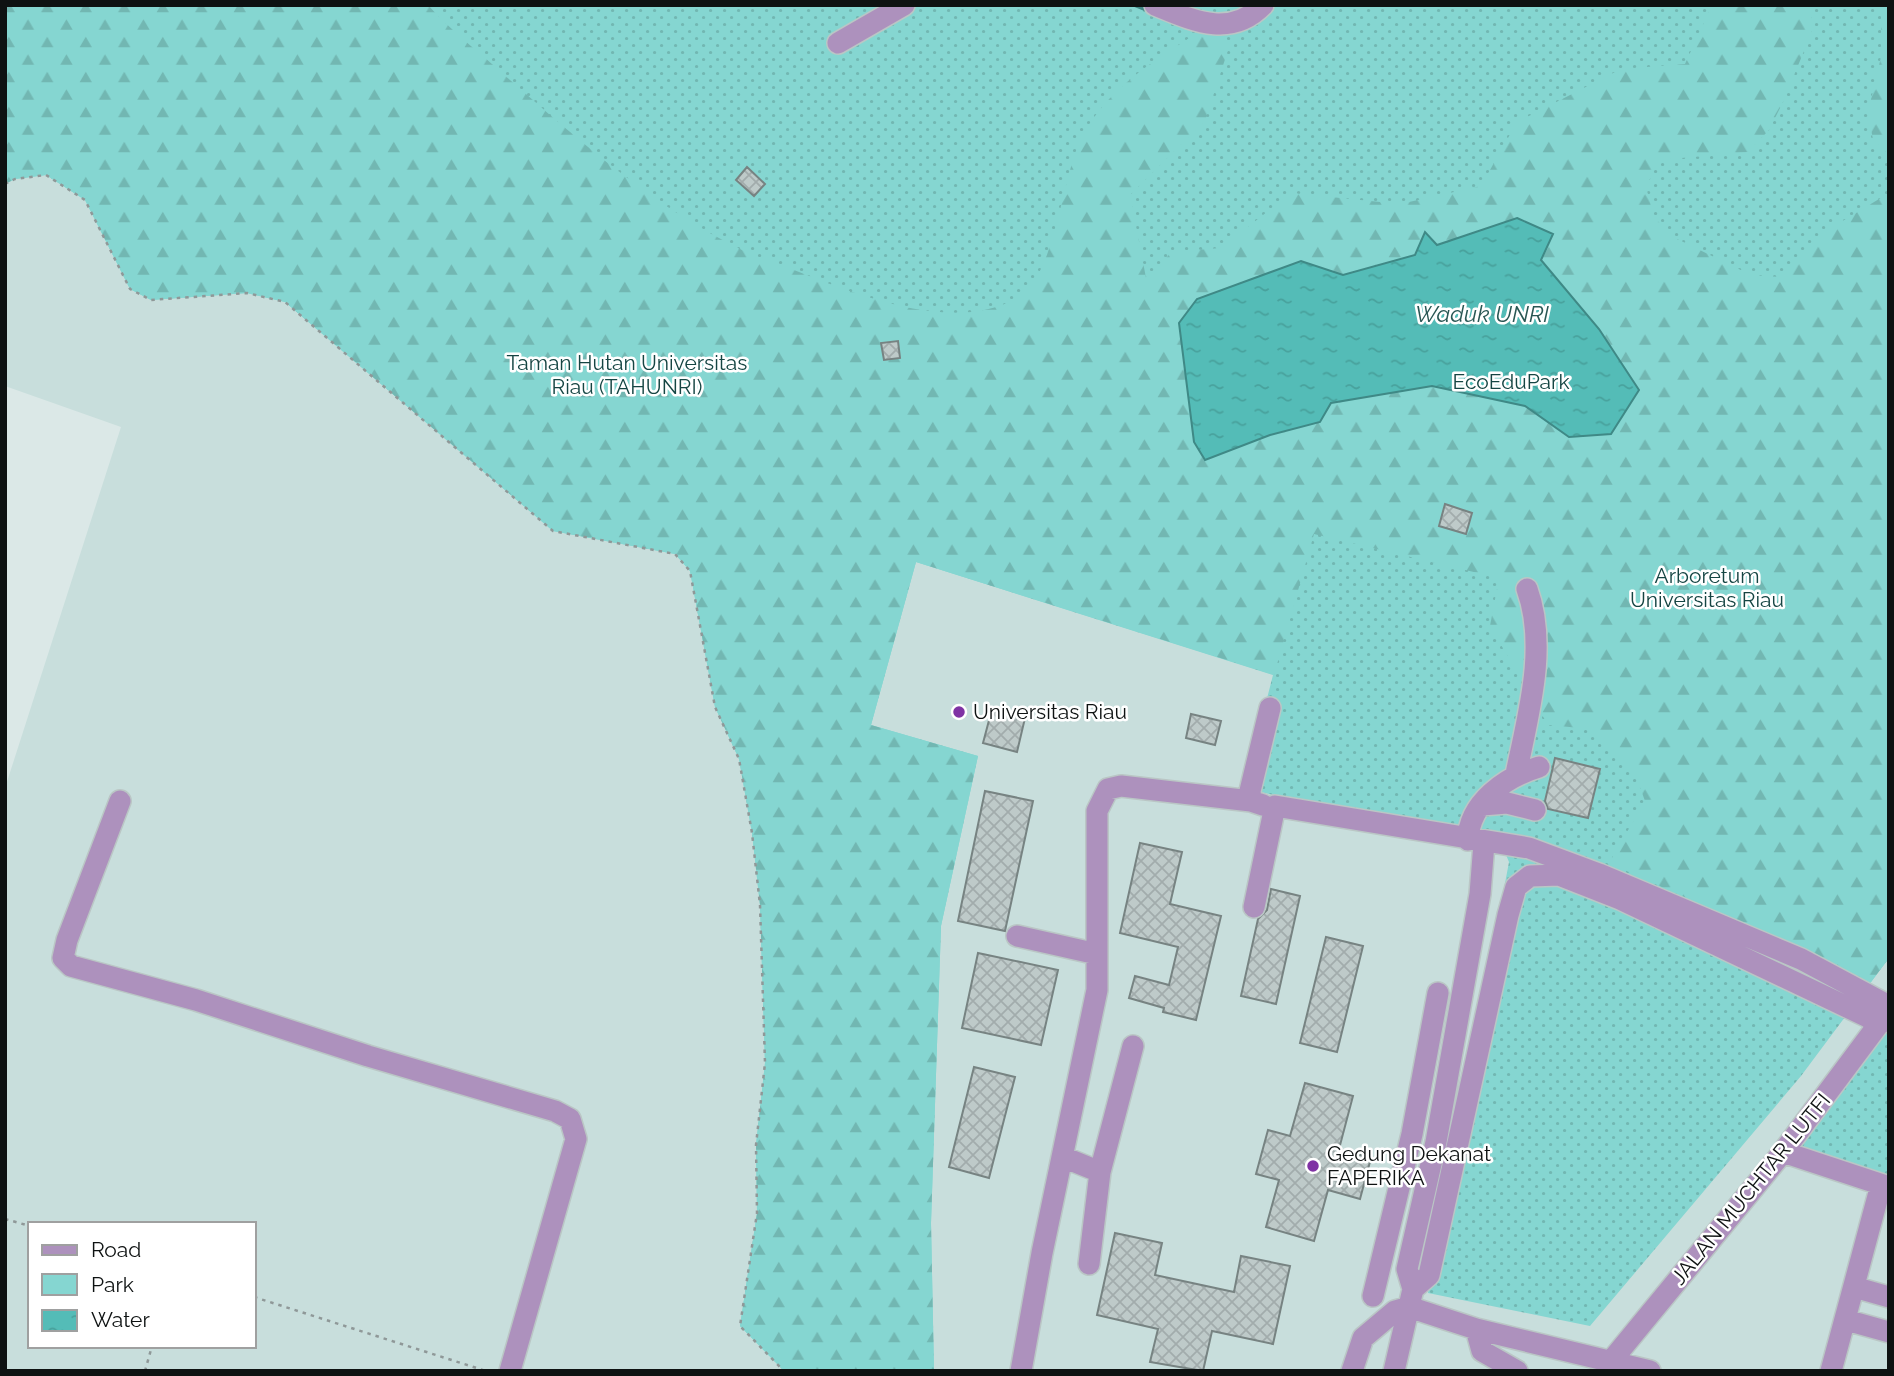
<svg xmlns="http://www.w3.org/2000/svg" width="1894" height="1376" font-family="Raleway,sans-serif">
	<defs>
		<pattern id="green-dots" width="8" height="8" patternUnits="userSpaceOnUse" patternTransform="scale(1.75)"><rect width="8" height="8" fill="#85d6d1"/><path d="M2 2h.1M6 6h.1" fill="none" stroke="#72b7b2" stroke-width="1.8" stroke-linecap="round"/></pattern>
		<pattern id="forest-firs" width="22" height="20" patternUnits="userSpaceOnUse" patternTransform="scale(1.75)"><rect width="22" height="20" fill="#85d6d1"/><path d="M5 1l3.5 6h-7zM16 11l3.5 6h-7z" fill="#72b7b2"/></pattern>
		<pattern id="water-ripples" width="26" height="14" patternUnits="userSpaceOnUse" patternTransform="scale(1.75)"><rect width="26" height="14" fill="#54bcb7"/><path d="M2 4q2-2 4 0t4 0M15 11q2-2 4 0t4 0" fill="none" stroke="#48a19c"/></pattern>
		<pattern id="building-cross-hatch" width="8" height="8" patternUnits="userSpaceOnUse" patternTransform="scale(1.75)"><rect width="8" height="8" fill="#becac9"/><path d="M0 0l8 8M0 8l8-8" fill="none" stroke="#a2acac"/></pattern>
	</defs>
	<rect width="100%" height="100%" fill="#dbe8e7"/>
	<path fill="#c8dedc" fill-rule="evenodd" d="M5,5H1889V1371H5V788L121,427L5,386ZM30,1224H254V1346H30Z"/>
	<path fill="url(#green-dots)" d="M5,5H1889V958L1801,1076L1590,1326L1428,1293L1509,862L1504,850L1244,788L1273,675L916,562L871,725L978,756L941,926L931,1223L934,1371H784L740,1326L757,1213L756,1145L765,1063L760,905L752,833L739,759L715,707L690,571L675,554L553,531L285,302L247,293L151,300L130,289L85,200L46,175L15,179L5,184Z
		M1889,1030V1186L1806,1159L1800,1140Z"/>
	<path fill="url(#forest-firs)" fill-rule="evenodd" d="M5,5H428C450,30 478,51 502,73C575,137 652,206 740,249C757,258 776,263 794,270C855,294 961,338 1022,294C1058,267 1061,174 1084,133C1113,82 1164,55 1211,24L1229,47L1205,121L1130,195L1147,283L1171,252L1221,248L1291,193L1400,204L1481,186L1517,122L1621,69L1685,64L1712,5H1811V34L1783,102L1769,130L1748,152L1659,160L1646,187L1654,217L1673,237L1751,275L1780,277L1821,234L1889,193V958L1871,982L1609,863L1645,801L1634,771L1591,729L1548,725L1490,626L1499,578L1314,534L1274,675L916,562L871,725L978,756L941,926L931,1223L934,1371H784L740,1326L757,1213L756,1145L765,1063L760,905L752,833L739,759L715,707L690,571L675,554L553,531L285,302L247,293L151,300L130,289L85,200L46,175L15,179L5,184ZM1517,218L1541,260L1599,329L1639,391L1569,437L1525,406L1432,386L1331,404L1320,422L1270,435L1301,261L1343,275L1415,255Z
		M1881,5H1889V155L1873,140L1868,112L1881,57Z"/>
	<path fill="url(#water-ripples)" stroke="#3f8986" stroke-width="2" d="M1517,218L1553,234L1541,260L1599,329L1639,390L1611,434L1569,437L1525,406L1432,386L1331,403L1320,422L1270,435L1205,460L1194,442L1179,323L1197,299L1301,261L1343,275L1415,255L1425,232L1437,245Z"/>
	<g fill="none" stroke-linecap="round" stroke-linejoin="round">
		<path stroke="#3f8986" stroke-width="5" d="M1136,5L1151,11"/>
	</g>
	<path fill="url(#building-cross-hatch)" stroke="#778382" stroke-width="2" d="M747,167L765,184L754,196L736,180Z
		M898,341L900,358L884,360L881,343Z
		M1445,504L1472,513L1466,534L1439,526Z
		M992,709L1025,718L1017,752L983,743Z
		M1191,714L1221,721L1215,745L1186,738Z
		M1555,758L1600,769L1588,818L1548,809L1545,801Z
		M985,791L1033,801L1005,931L958,921Z
		M1140,843L1182,852L1170,904L1221,916L1196,1020L1163,1012L1164,1008L1129,998L1135,976L1169,985L1178,947L1120,933Z
		M1271,889L1300,896L1276,1004L1241,996L1258,919L1267,910Z
		M1326,937L1363,946L1337,1052L1300,1043Z
		M978,953L1058,970L1041,1045L962,1028Z
		M974,1067L1015,1077L989,1178L949,1167Z
		M1305,1083L1353,1096L1339,1149L1371,1158L1360,1199L1328,1190L1314,1241L1266,1227L1279,1180L1256,1174L1268,1130L1290,1136Z
		M1115,1233L1162,1243L1155,1275L1234,1292L1241,1256L1290,1266L1273,1344L1212,1331L1203,1371L1150,1362L1158,1329L1097,1315Z"/>
	<g fill="none" stroke-linecap="round" stroke-linejoin="round">
		<defs>
			<path id="minor" d="M1155,5C1192,20 1230,39 1263,5
				M838,43L904,5
				M1516,774C1528,715 1548,647 1527,589
				M120,801L67,940L63,958L71,966L196,1000L368,1056L555,1111L570,1119L576,1139L510,1371
				M1263,805L1251,801L1250,791L1270,708
				M1482,805L1507,803L1535,810
				M1468,840C1469,802 1506,777 1539,767
				M1254,907L1275,806L1529,848L1599,874L1801,959L1889,1006
				M1017,936L1097,954V990L1042,1253L1021,1371
				M1097,954V811L1108,789L1121,786L1251,801
				M1783,1152L1889,1187
				M1063,1157L1100,1172
				M1089,1264L1100,1172L1133,1046
				M1854,1287L1889,1297
				M1413,1289L1429,1275L1508,915L1516,887L1530,876L1559,875L1620,899L1868,1017L1878,1025
				M1373,1296L1412,1134L1438,993
				M1846,1320L1889,1332
				M1476,1329L1482,1351L1517,1371
				M1352,1371L1363,1338L1395,1311L1409,1307L1476,1329L1650,1371
				M1394,1371L1413,1289L1407,1269L1436,1142L1480,894L1484,843
				M1607,1371L1612,1360L1783,1152L1878,1025L1889,1017
				M1831,1371L1881,1185"/>
		</defs>
		<use href="#minor" stroke="#bac6c5" stroke-width="24"/>
		<path stroke="#8f9898" stroke-width="2.5" stroke-dasharray="3.5 5" stroke-linecap="butt" d="M5,184L15,179L46,175L85,200L130,289L151,300L247,293L285,302L553,531L675,554L690,571L715,707L739,759L752,833L760,905L765,1063L756,1145L757,1213L740,1326L784,1371
			M5,1219L30,1226
			M254,1297L486,1371
			M145,1371L152,1346"/>
		<use href="#minor" stroke="#ad91bd" stroke-width="21"/>
	</g>
	<g fill="#7f32a4" stroke="#fff" stroke-width="2.5">
		<circle cx="959" cy="712" r="7"/>
		<circle cx="1313" cy="1166" r="7"/>
	</g>
	<g text-anchor="middle" stroke-width="5" stroke-linejoin="round" paint-order="stroke">
		<g font-size="21" fill="#154543" stroke="#fff">
			<text x="627" y="370">Taman Hutan Universitas<tspan x="627" dy="24">Riau (TAHUNRI)</tspan></text>
			<text x="1511" y="389">EcoEduPark</text>
			<text x="1707" y="583">Arboretum<tspan x="1707" dy="24">Universitas Riau</tspan></text>
		</g>
		<g font-size="21" fill="#0e1212" stroke="#fff" text-anchor="start">
			<text x="973" y="719">Universitas Riau</text>
			<text x="1327" y="1161">Gedung Dekanat<tspan x="1327" dy="24">FAPERIKA</tspan></text>
		</g>
		<g font-size="21" fill="#0e1212" stroke="#fff">
			<text transform="translate(1751 1189) rotate(-51)" y="7">JALAN MUCHTAR LUTFI</text>
		</g>
		<g font-size="23" font-style="italic" fill="#295754" stroke="#fff">
			<text x="1482" y="322">Waduk UNRI</text>
		</g>
	</g>
	<rect width="1894" height="1376" fill="none" stroke="#0e1212" stroke-width="14"/>
	<rect x="28" y="1222" width="228" height="126" fill="#ffffff" stroke="#9fa0a0" stroke-width="2"/>
	<rect x="42" y="1245" width="35" height="10" fill="#ad91bd" stroke="#9fa0a0" stroke-width="2"/>
	<text x="91" y="1257" font-size="21" fill="#0e1212">Road</text>
	<rect x="42" y="1274" width="35" height="21" fill="#85d6d1" stroke="#9fa0a0" stroke-width="2"/>
	<text x="91" y="1292" font-size="21" fill="#0e1212">Park</text>
	<rect x="42" y="1310" width="35" height="21" fill="url(#water-ripples)" stroke="#9fa0a0" stroke-width="2"/>
	<text x="91" y="1327" font-size="21" fill="#0e1212">Water</text>
</svg>
